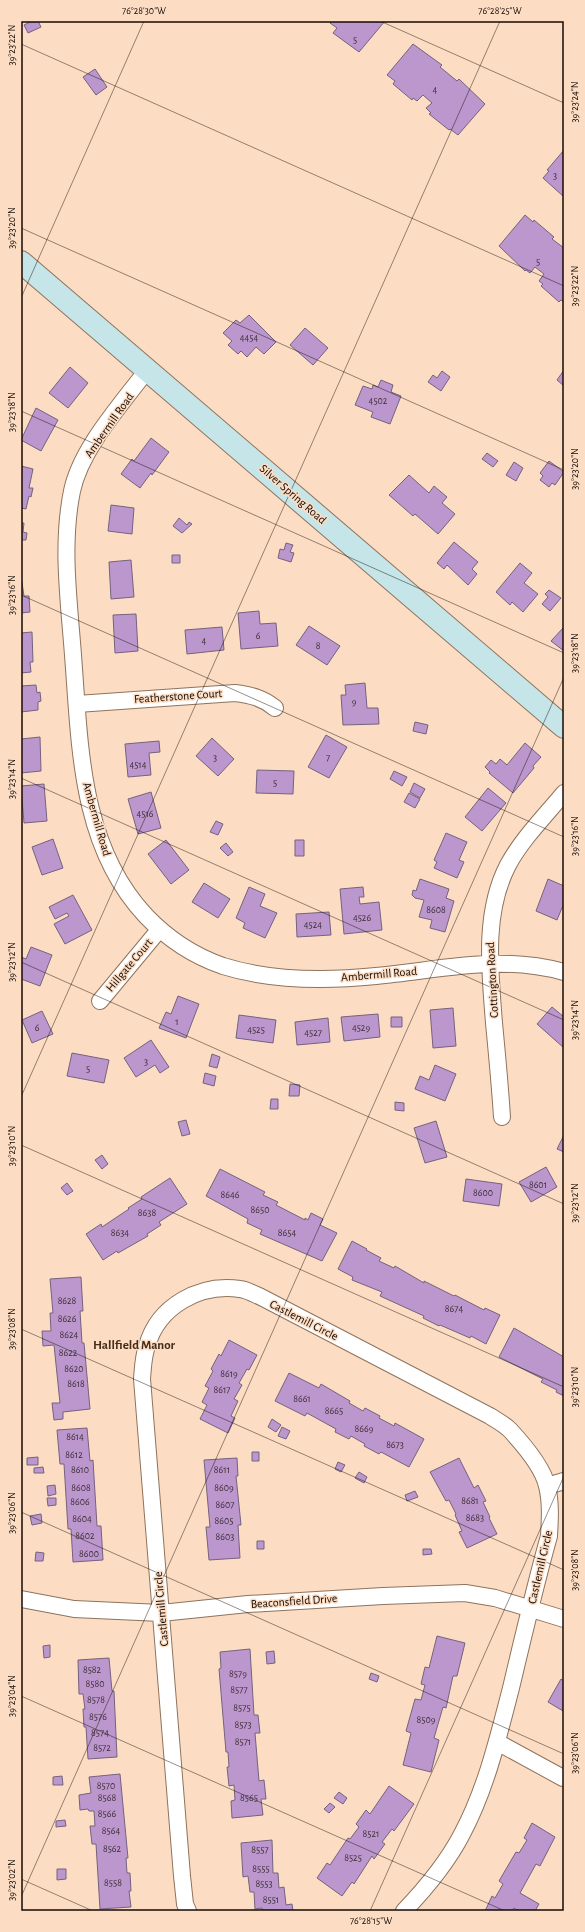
<svg xmlns="http://www.w3.org/2000/svg" width="585" height="1932" font-family="'Alegreya Sans',sans-serif">
	<rect width="100%" height="100%" fill="#fcddc4"/>
	<path fill="#bb97cd" stroke="#74627d" d="M32,21H38L41,27L28,33L24,25Z
		M331,21H385L359,52L333,33L337,28L330,23Z
		M413,44L442,65L440,67L457,81L459,79L485,104L458,135L450,129L449,130L429,114L431,113L426,108L432,103L423,95L417,101L413,98L412,100L393,84L395,81L387,75Z
		M95,69L107,87L96,95L83,77Z
		M564,150V197L543,178L549,171L547,170Z
		M525,215L533,222L534,220L554,237L552,239L564,248V302L561,300L559,302L541,286L543,284L539,281L544,274L535,267L530,273L526,270L525,271L499,246Z
		M249,315L276,342L264,354L256,347L247,357L241,351L238,354L228,345L232,341L223,333L236,320L240,323Z
		M305,328L328,348L313,365L290,345Z
		M70,367L88,383L68,408L49,393Z
		M564,370V386L557,380Z
		M442,371L450,377L441,391L428,382L433,375L437,378Z
		M381,380L393,385L391,392L401,396L390,424L371,417L373,412L355,405L363,386L372,389L373,385L378,387Z
		M36,408L58,420L41,451L21,440Z
		M151,438L169,452L152,475L151,473L140,488L121,474L132,459L134,461Z
		M487,453L498,461L493,467L482,459Z
		M549,461L564,472L555,485L552,483L549,487L540,480L543,476L540,473Z
		M514,462L523,468L516,481L506,475Z
		M21,466L33,469L29,488H33L31,497L29,496L26,509L21,508Z
		M409,475L429,493L434,486L447,497L442,503L455,514L438,534L415,514L413,516L389,495Z
		M111,505L134,508L132,534L108,531Z
		M179,518L187,525L189,522L192,524L182,533L173,526Z
		M21,523H24L23,532L27,533L26,540H21Z
		M454,542L478,562L472,569L477,574L468,585L447,565L444,569L437,563Z
		M286,543L293,545L290,552L294,553L291,562L278,558L280,549L284,550Z
		M172,555H180V563H172Z
		M131,560L134,597L111,599L109,562Z
		M520,563L532,573L524,583L538,594L523,612L512,602L510,605L496,592Z
		M21,576L24,596H29L30,612L21,613Z
		M549,590L561,598L550,611L542,604L548,597L545,594Z
		M259,611L260,624L276,623L278,646L241,649L238,613Z
		M136,614L138,651L115,653L113,615Z
		M309,626L340,646L327,665L296,645Z
		M222,627L224,650L187,654L185,630Z
		M564,627V651L551,641Z
		M32,632L33,662H30L31,672L21,673V633Z
		M365,683L367,708H378L379,724L343,725L341,695H346L345,685Z
		M36,685L37,693L40,692L41,701L38,702V710L21,712V686Z
		M415,722L428,725L426,734L413,731Z
		M326,735L347,747L329,778L308,767Z
		M40,737L41,771L21,773V739Z
		M212,738L234,759L218,776L196,756Z
		M159,741L160,752L149,753L151,775L128,777L125,744Z
		M525,743L541,757L533,766L534,768L513,793L489,773L490,772L485,767L491,760L496,764L500,759L507,765Z
		M257,770L294,771L293,794L256,793Z
		M394,771L407,777L402,786L390,779Z
		M414,783L425,789L420,798L410,792Z
		M44,784L47,821L24,823L21,786Z
		M488,788L506,803L482,831L465,817Z
		M151,792L161,828L138,834L128,799Z
		M409,793L420,799L415,808L404,802Z
		M216,821L223,824L218,835L210,832Z
		M446,833L467,842L459,860L464,862L457,878L434,868L437,862L434,860Z
		M53,839L63,868L42,875L32,847Z
		M166,840L189,870L171,884L148,854Z
		M295,840H304V856H295Z
		M226,843L233,852L228,856L220,848Z
		M420,879L449,889L446,898L454,901L445,932L430,928L432,920L419,917L424,900L415,898L412,895L413,890L416,891Z
		M548,879L564,886V903L557,920L536,911Z
		M204,883L230,899L218,918L192,902Z
		M249,887L265,894L260,906L277,913L265,938L243,928L245,923L236,918Z
		M363,887L364,897H359L360,904L379,902L382,930L344,934L340,889Z
		M73,895L92,930L65,944L54,924L69,916L67,913L55,919L49,907Z
		M329,912L331,935L297,937L296,914Z
		M31,947L52,955L40,986L21,979V957L26,959Z
		M178,996L199,1004L186,1038L159,1028L166,1012L171,1014Z
		M552,1007L564,1017V1048L537,1024Z
		M453,1008L456,1046L433,1048L430,1010Z
		M42,1011L53,1034L32,1043L22,1020Z
		M378,1014L380,1037L344,1041L341,1017Z
		M239,1015L276,1020L273,1043L236,1038Z
		M391,1017H402V1027H391Z
		M328,1018L330,1042L297,1045L295,1022Z
		M151,1040L169,1067L160,1073L155,1065L136,1077L124,1058Z
		M72,1053L109,1060L104,1083L67,1076Z
		M212,1054L220,1057L217,1068L209,1066Z
		M435,1065L456,1074L445,1101L415,1089L420,1076L429,1080Z
		M205,1073L216,1076L214,1086L203,1083Z
		M290,1084L300,1085L299,1096H289Z
		M271,1099H278V1109H270Z
		M395,1102L404,1103V1111L395,1110Z
		M186,1120L190,1134L182,1136L178,1122Z
		M436,1121L447,1157L425,1163L414,1128Z
		M564,1135V1152L557,1149Z
		M102,1155L108,1164L102,1169L95,1160Z
		M546,1167L557,1187L531,1202L519,1182Z
		M220,1169L265,1192L263,1195L278,1202L276,1205L305,1220V1218L308,1220L311,1213L323,1219L320,1225L337,1233L322,1261L260,1234L262,1230L247,1223L248,1219L206,1196Z
		M170,1178L187,1204L159,1222L161,1225L147,1234L148,1236L118,1253L117,1251L103,1260L86,1234L101,1224L102,1227L129,1209L128,1208L142,1199L141,1197Z
		M466,1179L502,1184L499,1206L463,1201Z
		M67,1183L73,1191L67,1195L61,1188Z
		M352,1241L367,1249L366,1250L381,1258L379,1261L394,1268L395,1266L424,1283V1281L454,1296L455,1295L484,1310L485,1308L500,1315L486,1344L471,1336L470,1338L440,1325L439,1326L423,1318L424,1316L380,1296L382,1292L352,1280L353,1277L338,1269Z
		M81,1277L83,1311H80L82,1343H84L90,1409L63,1412V1419L54,1420L52,1403H60L54,1345L43,1346L42,1331H51L50,1313H53L50,1279Z
		M514,1328L564,1357V1396L556,1392L557,1390L541,1382L543,1379L499,1357Z
		M229,1340L257,1355L249,1370L247,1369L239,1383L242,1385L234,1399L238,1401L231,1416L235,1418L228,1433L200,1419L207,1405L202,1402L209,1388L205,1386L213,1371L211,1369L219,1354L221,1356Z
		M289,1373L319,1388L321,1384L350,1401L349,1403L363,1411L365,1408L380,1416L379,1418L394,1426L395,1423L424,1439L409,1467L381,1452L379,1454L364,1446L365,1444L351,1436L349,1439L335,1432L336,1429L307,1413L305,1416L275,1401Z
		M272,1419L281,1425L276,1432L268,1427Z
		M282,1427L290,1431L286,1439L278,1436Z
		M87,1428L90,1461L93,1460L97,1526H101L103,1560L73,1562L71,1529H68L64,1464H60L57,1430Z
		M252,1452H259V1461H252Z
		M38,1457V1465H27V1458Z
		M237,1458L238,1476H236L241,1525H238L240,1558L209,1560L206,1527H210L204,1460Z
		M459,1458L474,1488L478,1485L486,1501L483,1502L490,1517L489,1518L497,1534L467,1548L459,1532L462,1531L455,1515L456,1514L449,1500L446,1501L430,1472Z
		M338,1462L345,1465L341,1472L335,1469Z
		M43,1467L44,1473H34V1468Z
		M359,1472L367,1477L364,1483L355,1478Z
		M55,1485L56,1494L48,1496L47,1486Z
		M415,1491L418,1497L407,1501L405,1495Z
		M47,1498H56V1505L48,1506Z
		M41,1514L42,1523L32,1525L30,1516Z
		M257,1541H264V1549H257Z
		M423,1549H431L432,1554L423,1555Z
		M36,1552L44,1553L43,1561H35Z
		M437,1636L465,1643L457,1676H453L446,1708L443,1707L434,1738L439,1740L431,1772L403,1765L411,1733L406,1731L415,1699L421,1700L425,1685L421,1684L425,1667L429,1668Z
		M50,1645V1657L44,1658L43,1646Z
		M250,1649L254,1715H258L260,1733H255L259,1781L264,1780L266,1799H261L263,1815L232,1818L231,1801L235,1800L234,1785L229,1786L227,1767H229L228,1752H226L219,1669L221,1668L220,1652Z
		M274,1651L275,1663L267,1664L266,1652Z
		M109,1658L112,1691H114L117,1757L88,1759L86,1727H84L83,1709H85L83,1694H79L78,1660Z
		M371,1673L379,1676L377,1682L369,1679Z
		M561,1679L564,1681L563,1711L548,1702Z
		M120,1774L128,1858H126L127,1873H130L131,1891H129L131,1907L100,1909L96,1844H92L90,1826H95L94,1811H89L88,1809L80,1810L79,1795L91,1793L89,1777Z
		M62,1776L63,1785H53V1777Z
		M389,1786L414,1804L394,1831L392,1829L382,1842L385,1844L374,1859L372,1856L354,1884L352,1882L342,1896L317,1878L327,1863L330,1865L348,1838L350,1839L359,1827L356,1824L366,1810L370,1814Z
		M339,1792L347,1798L343,1804L334,1798Z
		M330,1803L335,1807L329,1813L324,1809Z
		M65,1820L66,1826L56,1827V1821Z
		M532,1823L555,1837L540,1866L536,1864L520,1893L539,1904L535,1911H519L514,1908L512,1911H485L492,1896L495,1898L503,1884L499,1881L516,1852L519,1853L527,1840L524,1838Z
		M272,1840L273,1873H278L279,1888L284,1887L286,1905L292,1904L293,1911H262V1908L255,1909L254,1892H250L248,1876L243,1877L241,1843Z
		M57,1869H66V1879L57,1880Z"/>
	<g fill="none" stroke-linecap="round" stroke-linejoin="round">
		<defs>
			<path id="minor" d="M147,370C121,405 81,448 72,491C61,545 69,601 73,655C80,746 80,846 146,916C167,938 194,956 223,966C271,981 326,981 376,976C441,970 498,954 564,972
				M77,704L235,693C251,695 263,698 275,708
				M100,1001L159,930
				M502,1117C500,1086 497,1054 494,1023C490,971 483,913 508,865C522,839 545,816 564,793
				M547,1486L564,1481
				M21,1599L74,1609L161,1613L248,1604L383,1596L465,1593L495,1598L564,1619
				M497,1742L563,1778
				M188,1911L185,1904L182,1876L142,1379C143,1368 143,1357 147,1346C158,1306 200,1283 240,1289C248,1290 256,1295 263,1298L490,1416C496,1420 504,1424 510,1430C523,1444 543,1468 547,1486C551,1502 550,1519 549,1536C535,1586 523,1637 511,1688C498,1738 486,1789 462,1834C447,1863 426,1888 404,1911"/>
			<path id="secondary" d="M21,262L564,727"/>
		</defs>
		<use href="#minor" stroke="#8e735c" stroke-width="18"/>
		<use href="#secondary" stroke="#8e735c" stroke-width="24"/>
		<use href="#minor" stroke="#fff" stroke-width="16"/>
		<use href="#secondary" stroke="#c5e5e8" stroke-width="22"/>
	</g>
	<path fill="none" stroke="#140a04" stroke-width="1" stroke-opacity="0.45" d="M380,21L564,103M21,44L564,286M21,228L564,470M21,298L144,21M21,411L564,653M21,595L564,837M21,778L564,1020M21,962L564,1204M21,1097L500,21M21,1145L564,1387M21,1329L564,1570M21,1512L564,1754M21,1696L505,1911M21,1879L93,1911M21,1897L564,677M370,1911L564,1476"/>
	<g text-anchor="middle" stroke-width="3" stroke-linejoin="round" paint-order="stroke">
		<g font-size="10" fill="#3e2d36">
			<text x="355" y="43">5</text>
			<text x="435" y="93">4</text>
			<text x="555" y="179">3</text>
			<text x="538" y="265">5</text>
			<text x="249" y="341">4454</text>
			<text x="378" y="404">4502</text>
			<text x="258" y="639">6</text>
			<text x="204" y="644">4</text>
			<text x="318" y="649">8</text>
			<text x="354" y="705">9</text>
			<text x="215" y="761">3</text>
			<text x="328" y="761">7</text>
			<text x="138" y="768">4514</text>
			<text x="275" y="786">5</text>
			<text x="145" y="817">4516</text>
			<text x="436" y="913">8608</text>
			<text x="362" y="921">4526</text>
			<text x="313" y="928">4524</text>
			<text x="177" y="1025">1</text>
			<text x="37" y="1031">6</text>
			<text x="361" y="1031">4529</text>
			<text x="256" y="1033">4525</text>
			<text x="313" y="1036">4527</text>
			<text x="146" y="1065">3</text>
			<text x="88" y="1072">5</text>
			<text x="538" y="1188">8601</text>
			<text x="483" y="1196">8600</text>
			<text x="230" y="1198">8646</text>
			<text x="260" y="1213">8650</text>
			<text x="147" y="1216">8638</text>
			<text x="120" y="1236">8634</text>
			<text x="287" y="1236">8654</text>
			<text x="67" y="1304">8628</text>
			<text x="454" y="1312">8674</text>
			<text x="67" y="1322">8626</text>
			<text x="69" y="1338">8624</text>
			<text x="68" y="1356">8622</text>
			<text x="74" y="1372">8620</text>
			<text x="229" y="1377">8619</text>
			<text x="76" y="1387">8618</text>
			<text x="222" y="1393">8617</text>
			<text x="302" y="1402">8661</text>
			<text x="334" y="1414">8665</text>
			<text x="364" y="1432">8669</text>
			<text x="75" y="1440">8614</text>
			<text x="395" y="1448">8673</text>
			<text x="74" y="1458">8612</text>
			<text x="80" y="1473">8610</text>
			<text x="222" y="1473">8611</text>
			<text x="81" y="1491">8608</text>
			<text x="224" y="1491">8609</text>
			<text x="470" y="1504">8681</text>
			<text x="80" y="1505">8606</text>
			<text x="225" y="1508">8607</text>
			<text x="475" y="1521">8683</text>
			<text x="82" y="1522">8604</text>
			<text x="224" y="1524">8605</text>
			<text x="85" y="1539">8602</text>
			<text x="225" y="1540">8603</text>
			<text x="89" y="1557">8600</text>
			<text x="92" y="1673">8582</text>
			<text x="238" y="1677">8579</text>
			<text x="95" y="1687">8580</text>
			<text x="239" y="1693">8577</text>
			<text x="96" y="1703">8578</text>
			<text x="242" y="1711">8575</text>
			<text x="98" y="1720">8576</text>
			<text x="426" y="1723">8509</text>
			<text x="243" y="1728">8573</text>
			<text x="100" y="1736">8574</text>
			<text x="243" y="1745">8571</text>
			<text x="102" y="1751">8572</text>
			<text x="106" y="1789">8570</text>
			<text x="107" y="1801">8568</text>
			<text x="249" y="1801">8565</text>
			<text x="107" y="1817">8566</text>
			<text x="111" y="1834">8564</text>
			<text x="371" y="1837">8521</text>
			<text x="112" y="1852">8562</text>
			<text x="260" y="1853">8557</text>
			<text x="353" y="1861">8525</text>
			<text x="261" y="1872">8555</text>
			<text x="113" y="1886">8558</text>
			<text x="264" y="1887">8553</text>
			<text x="271" y="1903">8551</text>
		</g>
		<g font-size="12" fill="#140a04" stroke="#fcddc4">
			<text transform="translate(109 425) rotate(-55)" y="4">Ambermill Road</text>
			<text transform="translate(293 494) rotate(41)" y="4">Silver Spring Road</text>
			<text transform="translate(178 696) rotate(-4)" y="4">Featherstone Court</text>
			<text transform="translate(97 819) rotate(74)" y="4">Ambermill Road</text>
			<text transform="translate(129 965) rotate(-50)" y="4">Hillgate Court</text>
			<text transform="translate(379 974) rotate(-5)" y="4">Ambermill Road</text>
			<text transform="translate(492 980) rotate(-93)" y="4">Cottington Road</text>
			<text transform="translate(304 1320) rotate(27)" y="4">Castlemill Circle</text>
			<text transform="translate(540 1567) rotate(-77)" y="4">Castlemill Circle</text>
			<text transform="translate(294 1601) rotate(-4)" y="4">Beaconsfield Drive</text>
			<text transform="translate(161 1609) rotate(-95)" y="4">Castlemill Circle</text>
		</g>
		<g font-size="13" font-weight="bold" fill="#452d19" stroke="#fcddc4">
			<text x="134" y="1349">Hallfield Manor</text>
		</g>
	</g>
	<rect width="585" height="1932" fill="none" stroke="#fcddc4" stroke-width="44"/>
	<rect x="22" y="22" width="541" height="1888" fill="none" stroke="#140a04" stroke-width="1.5"/>
	<g font-size="10" text-anchor="middle" fill="#140a04">
		<text x="144" y="14">76°28'30"W</text>
		<text x="500" y="14">76°28'25"W</text>
		<text transform="translate(11 45) rotate(-90)" y="4">39°23'22"N</text>
		<text transform="translate(574 102) rotate(-90)" y="4">39°23'24"N</text>
		<text transform="translate(11 228) rotate(-90)" y="4">39°23'20"N</text>
		<text transform="translate(574 286) rotate(-90)" y="4">39°23'22"N</text>
		<text transform="translate(11 412) rotate(-90)" y="4">39°23'18"N</text>
		<text transform="translate(574 469) rotate(-90)" y="4">39°23'20"N</text>
		<text transform="translate(11 595) rotate(-90)" y="4">39°23'16"N</text>
		<text transform="translate(574 653) rotate(-90)" y="4">39°23'18"N</text>
		<text transform="translate(11 779) rotate(-90)" y="4">39°23'14"N</text>
		<text transform="translate(574 836) rotate(-90)" y="4">39°23'16"N</text>
		<text transform="translate(11 962) rotate(-90)" y="4">39°23'12"N</text>
		<text transform="translate(574 1020) rotate(-90)" y="4">39°23'14"N</text>
		<text transform="translate(11 1146) rotate(-90)" y="4">39°23'10"N</text>
		<text transform="translate(574 1203) rotate(-90)" y="4">39°23'12"N</text>
		<text transform="translate(11 1329) rotate(-90)" y="4">39°23'08"N</text>
		<text transform="translate(574 1387) rotate(-90)" y="4">39°23'10"N</text>
		<text transform="translate(11 1513) rotate(-90)" y="4">39°23'06"N</text>
		<text transform="translate(574 1570) rotate(-90)" y="4">39°23'08"N</text>
		<text transform="translate(11 1696) rotate(-90)" y="4">39°23'04"N</text>
		<text transform="translate(574 1753) rotate(-90)" y="4">39°23'06"N</text>
		<text transform="translate(11 1880) rotate(-90)" y="4">39°23'02"N</text>
		<text x="371" y="1924">76°28'15"W</text>
	</g>
</svg>
